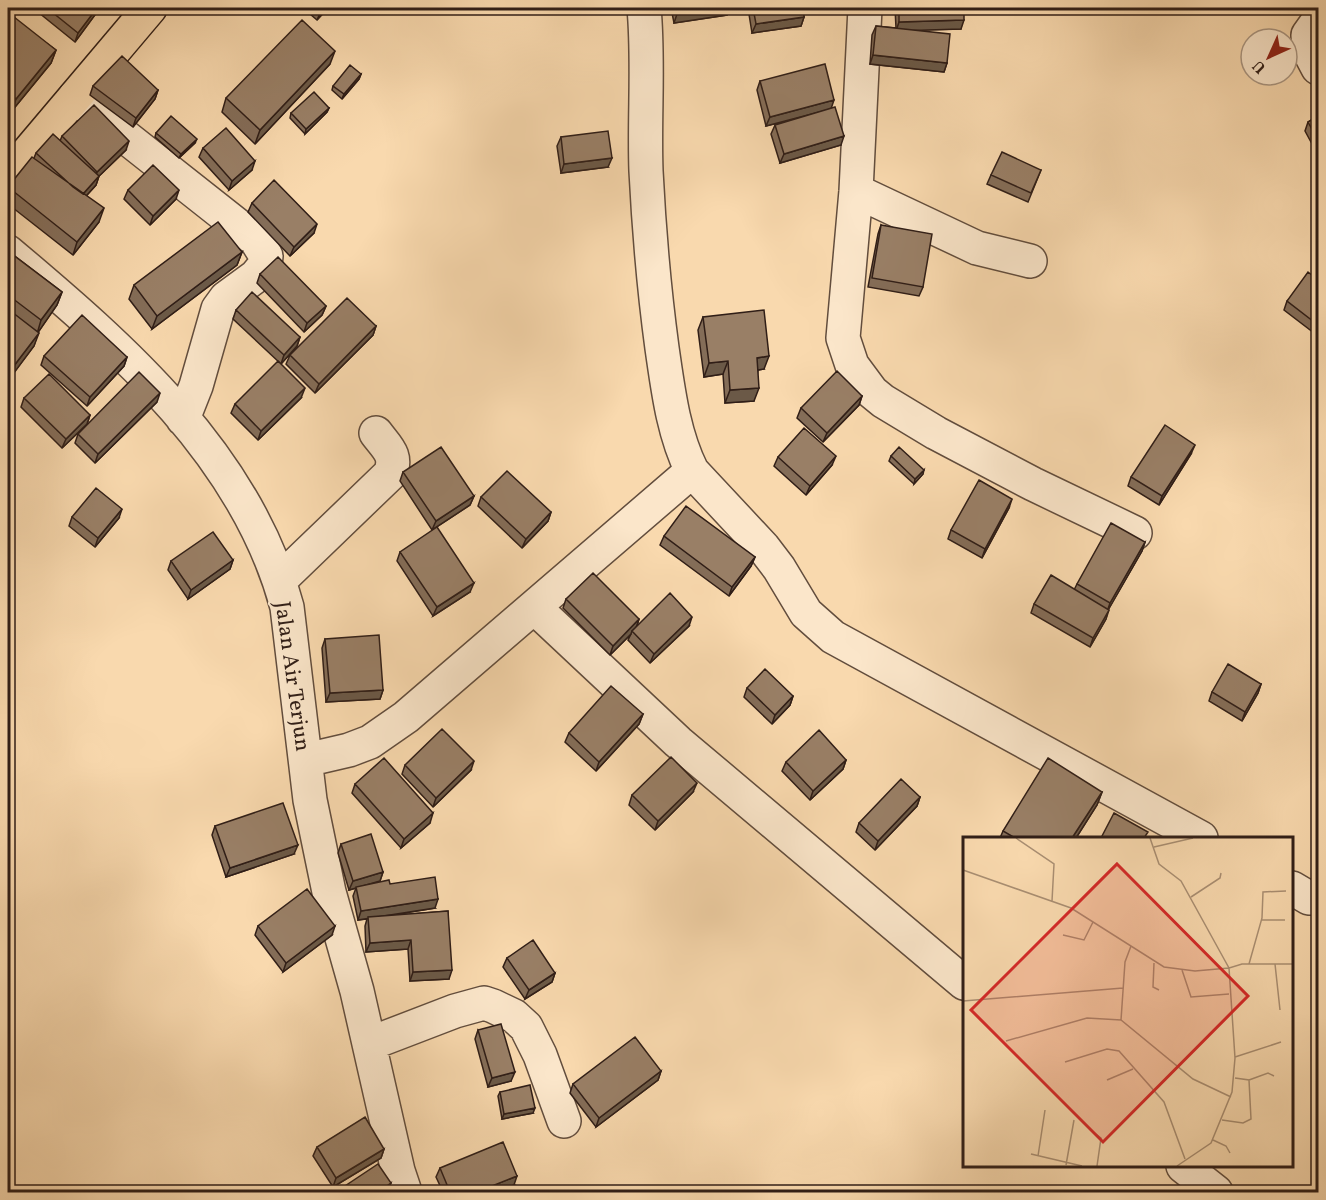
<svg xmlns="http://www.w3.org/2000/svg" width="1326" height="1200" font-family="Vollkorn,serif">
	<rect width="100%" height="100%" fill="#f9d9ae"/>
	<filter id="stains"><feTurbulence type="fractalNoise" baseFrequency=".00333" numOctaves="4"/><feColorMatrix values="0 0 0 0 .2 0 0 0 0 .09 0 0 0 0 .02 0 0 0 .5 -.17"/></filter>
	<radialGradient id="worn" r=".72"><stop offset=".6" stop-color="#630" stop-opacity="0"/><stop offset="1" stop-color="#630" stop-opacity=".3"/></radialGradient>
	<g fill="none" stroke-linecap="round" stroke-linejoin="round">
		<defs>
			<path id="minor" d="M644,8C649,62 644,117 646,171C649,230 654,289 662,348C668,389 673,433 692,471L763,547L779,568L806,613L833,637L1201,838
				M865,8L856,191L843,338L852,365L872,392L883,401L936,433L1033,484L1135,533
				M1318,21L1308,35L1309,51L1318,68
				M75,97L256,240L266,256L265,265L256,276L226,298L218,309L196,386L183,419
				M856,191L977,248L1030,261
				M8,252C122,348 247,456 287,607L310,800L329,892L357,991L398,1171L405,1192
				M280,580L390,474C398,455 387,448 376,433
				M534,607L678,742L964,983
				M306,760L349,750L370,742L406,717L692,471
				M1292,888L1309,898
				M369,1044L455,1011L484,1003L493,1006L514,1016L526,1027L540,1055L564,1121
				M1183,1166L1216,1192"/>
			<path id="major" d="M8,176L150,8"/>
		</defs>
		<use href="#minor" stroke="#624d3d" stroke-width="36"/>
		<use href="#major" stroke="#301e17" stroke-width="36"/>
		<use href="#minor" stroke="#fbe6ca" stroke-width="33"/>
		<use href="#major" stroke="#f9d9ae" stroke-width="33"/>
	</g>
	<path fill="#846d58" stroke="#301e17" stroke-width="1.5" d="M33,8H100L75,42Z
		M303,8H328L317,20Z
		M671,8H729L727,15L674,23Z
		M748,8H803L804,17L801,26L752,33Z
		M895,8H964L961,29L913,30L947,63L944,72L870,64L872,35L876,26L896,28Z
		M8,15L56,50L51,63L11,112L8,109Z
		M330,64L255,144L222,112L226,98Z
		M361,74L359,79L342,99L332,90L333,86Z
		M760,81L831,108L841,145L780,163L771,134L775,125L813,114L766,126L757,90Z
		M93,86L158,90L155,99L133,127L90,95Z
		M329,108L327,112L305,134L290,118L291,113Z
		M1318,116V155L1305,131L1308,122Z
		M156,133L195,143L179,158L155,137Z
		M62,136L126,150L99,176L96,185L86,196L99,222L73,255L8,204V187L34,158L36,153L60,141Z
		M561,137L608,167L561,173L557,146Z
		M203,148L252,170L229,190L199,157Z
		M1041,170L1028,202L987,184L991,175Z
		M128,190L176,199L150,225L124,199Z
		M252,203L314,233L290,256L248,212Z
		M881,225L923,287L919,296L868,287L878,234Z
		M8,251L62,292L57,305L38,332L34,346L8,380L9,381L8,385Z
		M242,252L237,265L152,329L129,299L134,285Z
		M260,274L326,306L322,315L304,332L257,283Z
		M1318,280V336L1284,310L1287,301Z
		M236,310L300,337L297,346L281,364L233,319Z
		M703,317L764,369L758,370L754,401L725,403L723,374L704,377L698,330Z
		M376,326L373,335L315,393L286,364L290,355Z
		M44,356L127,357L124,366L87,406L41,365Z
		M862,396L859,405L823,442L797,418L801,408Z
		M24,398L90,415L87,424L62,448L21,407Z
		M301,398L258,440L231,413L235,404Z
		M157,402L95,463L75,443L78,434Z
		M1191,454L1159,505L1128,486L1131,477Z
		M891,456L923,474L914,484L889,461Z
		M778,457L832,465L806,495L774,466Z
		M403,472L474,496L470,505L432,530L400,481Z
		M481,497L551,512L548,521L522,548L478,506Z
		M1009,508L982,558L948,539L951,530Z
		M72,517L119,518L95,547L69,526Z
		M664,536L755,557L751,566L729,596L660,545Z
		M1145,542L1142,551L1108,610L1106,619L1090,647L1031,613L1034,604L1074,590L1077,584Z
		M400,552L470,592L433,616L397,561Z
		M233,560L230,569L188,599L168,570L171,561Z
		M566,599L639,619L637,626H689L650,663L628,640L631,634L610,655L563,608Z
		M325,639L383,690L380,699L326,702L322,648Z
		M1261,684L1258,693L1242,721L1209,701L1212,692Z
		M747,688L793,696L790,705L772,724L744,697Z
		M643,714L639,724L596,771L565,742L569,733Z
		M846,760L843,769L810,800L782,771L786,762Z
		M405,765L471,770L433,807L402,774Z
		M355,784L430,823L401,848L352,793Z
		M693,792L655,830L629,805L632,795Z
		M1102,792L1097,805L1076,838H1000L1003,831Z
		M920,797L917,806L875,850L856,832L859,823Z
		M215,826L294,854L226,877L212,835Z
		M341,844L383,872L380,881L361,886L390,884L435,908L386,916L448,911L449,979L410,981L408,949L366,952L365,926L367,919L358,920L353,896L356,888L349,890L338,853Z
		M258,926L332,935L283,972L255,935Z
		M507,958L555,973L552,982L525,999L503,967Z
		M478,1030L511,1081L488,1087L475,1039Z
		M661,1071L658,1080L596,1127L570,1093L573,1084Z
		M500,1092L533,1113L502,1119L498,1096Z
		M317,1147L384,1149L381,1158L333,1187L313,1156Z
		M440,1168L514,1185L495,1192H443L436,1177Z"/>
	<path fill="#6b5947" stroke="#301e17" stroke-width="1.5" d="M97,8H100L75,42L78,33Z
		M324,8H328L317,20L321,11Z
		M720,8H729L727,15L674,23L677,14Z
		M804,17L801,26L752,33L756,24Z
		M964,20L961,29L896,31L899,22Z
		M56,50L51,63L11,112L16,99Z
		M335,51L330,64L255,144L260,130Z
		M873,55L947,63L944,72L870,64Z
		M361,74L359,79L342,99L344,94Z
		M158,90L155,99L133,127L136,118Z
		M834,100L831,109L766,126L770,117Z
		M329,108L327,112L305,134L306,129Z
		M844,136L841,145L780,163L784,154Z
		M197,139L195,143L179,158L181,154Z
		M129,141L126,150L94,181L97,172Z
		M612,158L608,167L561,173L564,164Z
		M255,161L252,170L229,190L232,181Z
		M99,176L96,185L79,204L82,195Z
		M179,190L176,199L150,225L153,216Z
		M104,208L99,222L73,255L77,242Z
		M317,224L314,233L290,256L294,247Z
		M242,252L237,265L152,329L157,316Z
		M62,292L57,305L37,334L41,320Z
		M326,306L322,315L304,332L307,323Z
		M376,326L373,335L315,393L319,384Z
		M39,333L34,346L8,381V378L10,371Z
		M300,337L297,346L281,364L284,355Z
		M769,356L764,369L752,371L757,358Z
		M127,357L124,366L87,406L90,397Z
		M728,361L723,374L704,377L709,363Z
		M305,388L301,398L258,440L261,431Z
		M759,388L754,401L725,403L730,390Z
		M160,393L157,402L95,463L98,454Z
		M862,396L859,405L823,442L827,433Z
		M90,415L87,424L62,448L66,439Z
		M1195,445L1191,454L1159,505L1162,496Z
		M836,456L832,465L806,495L810,486Z
		M924,470L923,474L914,484L915,479Z
		M474,496L470,505L432,530L436,521Z
		M1012,499L1009,508L982,558L985,549Z
		M122,509L119,518L95,547L98,538Z
		M551,512L548,521L522,548L526,539Z
		M1145,542L1142,551L1107,612L1110,603Z
		M755,557L751,566L729,596L732,587Z
		M233,560L230,569L188,599L191,590Z
		M474,583L470,592L433,616L437,607Z
		M1109,610L1106,619L1090,647L1093,638Z
		M692,617L689,626L650,663L654,654Z
		M639,619L636,628L632,631L631,634L610,655L613,646Z
		M1261,684L1258,693L1242,721L1245,712Z
		M383,690L380,699L326,702L330,693Z
		M793,696L790,705L772,724L775,715Z
		M643,714L639,724L596,771L599,762Z
		M846,760L843,769L810,800L813,791Z
		M474,761L471,770L433,807L436,798Z
		M697,783L693,792L655,830L658,821Z
		M1102,792L1097,805L1076,838H1072Z
		M920,797L917,806L875,850L878,841Z
		M433,813L430,823L401,848L404,839Z
		M298,845L294,854L226,877L230,868Z
		M383,872L380,881L349,890L353,881Z
		M438,899L435,908L358,920L361,911Z
		M335,926L332,935L283,972L286,963Z
		M411,940L408,949L366,952L370,943Z
		M452,970L449,979L410,981L413,972Z
		M555,973L552,982L525,999L529,990Z
		M661,1071L658,1080L596,1127L599,1118Z
		M515,1072L511,1081L488,1087L492,1078Z
		M535,1108L533,1113L502,1119L504,1114Z
		M384,1149L381,1158L333,1187L336,1178Z
		M517,1176L514,1185L495,1192H477Z
		M391,1183L388,1192H378Z"/>
	<path fill="#997f66" stroke="#301e17" stroke-width="1.5" d="M47,8H97L78,33Z
		M317,8H324L321,11Z
		M676,8H720L677,14Z
		M753,8H803L804,17L756,24Z
		M899,8H964V20L899,22Z
		M9,13L56,50L16,99L8,92V15Z
		M302,20L335,51L260,130L226,98Z
		M876,26L950,34L947,63L873,55Z
		M122,56L158,90L136,118L93,86Z
		M825,64L834,100L770,117L760,81Z
		M350,65L361,74L344,94L333,86Z
		M314,92L329,108L306,129L291,113Z
		M94,105L129,141L97,172L62,136Z
		M835,107L844,136L784,154L775,125Z
		M171,116L197,139L181,154L156,133Z
		M1318,116V140L1308,122Z
		M226,128L255,161L232,181L203,148Z
		M608,131L612,158L564,164L561,137Z
		M53,134L99,176L83,194L73,187L36,153Z
		M1002,152L1041,170L1031,193L991,175Z
		M32,157L104,208L77,242L8,187Z
		M153,165L179,190L153,216L128,190Z
		M274,180L317,224L294,247L252,203Z
		M218,222L242,252L157,316L134,285Z
		M881,225L932,234L923,287L872,278Z
		M8,251L62,292L41,320L8,295Z
		M278,257L326,306L307,323L260,274Z
		M1308,272L1318,280V325L1287,301Z
		M252,292L300,337L284,355L236,310Z
		M347,298L376,326L319,384L290,355Z
		M8,309L39,333L10,371L8,369Z
		M764,310L769,356L757,358L759,388L730,390L728,361L709,363L703,317Z
		M82,315L127,357L90,397L44,356Z
		M278,361L305,388L261,431L235,404Z
		M837,371L862,396L827,433L801,408Z
		M139,372L160,393L98,454L78,434Z
		M49,374L90,415L66,439L24,398Z
		M8,411L13,414L8,425Z
		M1165,425L1195,445L1162,496L1131,477Z
		M804,428L836,456L810,486L778,457Z
		M441,447L474,496L436,521L403,472Z
		M899,447L924,470L915,479L891,456Z
		M507,471L551,512L526,539L481,497Z
		M979,480L1012,499L985,549L951,530Z
		M96,488L122,509L98,538L72,517Z
		M686,506L755,557L732,587L664,536Z
		M1111,523L1145,542L1110,603L1077,584Z
		M437,527L474,583L437,607L400,552Z
		M213,532L233,560L191,590L171,561Z
		M593,573L639,619L613,646L566,599Z
		M1051,575L1109,610L1093,638L1034,604Z
		M670,593L692,617L654,654L632,631Z
		M379,635L383,690L330,693L325,639Z
		M1228,664L1261,684L1245,712L1212,692Z
		M765,669L793,696L775,715L747,688Z
		M611,686L643,714L599,762L569,733Z
		M442,729L474,761L436,798L405,765Z
		M819,730L846,760L813,791L786,762Z
		M671,757L697,783L658,821L632,795Z
		M384,758L433,813L404,839L355,784Z
		M1048,758L1102,792L1072,838H1015L1003,831Z
		M901,779L920,797L878,841L859,823Z
		M283,803L298,845L230,868L215,826Z
		M1114,813L1148,832L1144,838H1101Z
		M371,834L383,872L353,881L341,844Z
		M435,877L438,899L361,911L356,887L389,880L390,884Z
		M307,889L335,926L286,963L258,926Z
		M448,911L452,970L413,972L411,940L370,943L368,917Z
		M533,940L555,973L529,990L507,958Z
		M501,1024L515,1072L492,1078L478,1030Z
		M635,1037L661,1071L599,1118L573,1084Z
		M530,1085L535,1108L504,1114L500,1092Z
		M365,1117L384,1149L336,1178L317,1147Z
		M503,1142L517,1176L477,1192H450L440,1168Z
		M378,1164L391,1183L378,1192H336Z"/>
	<g text-anchor="middle" stroke-width="4.5" stroke-linejoin="round" paint-order="stroke">
		<g font-size="22" fill="#301e17" stroke="#fbe6ca">
			<text transform="translate(294 676) rotate(82)" y="8">Jalan Air Terjun</text>
		</g>
	</g>
	<g transform="translate(963 837)">
		<rect width="330" height="330" fill="#f9d9ae"/>
		<path fill="none" stroke="#a98e72" stroke-width="1.5" d="M53,1L91,27L89,64M187,1L196,27L218,44L266,131M191,10L230,1M0,33L108,71L201,130L232,134L266,131M228,60L257,41L258,36M298,83H322M100,98L121,103L130,85M191,126L190,150L196,153M286,127L299,81L300,55L323,54M312,127L317,173M219,133L228,160L266,157M0,164L160,151M158,183L162,125L168,109M43,204L124,181L158,183L230,242L268,260M272,220L318,205M102,225L144,212L156,214L201,265L222,322M144,243L170,232M286,243L305,236L311,239M259,283L280,286L288,282L286,243L272,241M130,295L138,301L134,329M250,303L263,309L267,316M68,317L119,329M75,319L82,273M103,328L111,283M214,329L248,306L269,255L272,221L266,131L279,127H330"/>
		<path fill="#d62828" fill-opacity="0.15" stroke="#d62828" stroke-width="3" d="M154,27L285,159L140,305L8,173Z"/>
		<rect width="330" height="330" fill="none" stroke="#301e17" stroke-width="3"/>
	</g>
	<rect width="1326" height="1200" fill="none" stroke="#f9d9ae" stroke-width="30"/>
	<rect x="9" y="9" width="1308" height="1182" fill="none" stroke="#301e17" stroke-width="3"/>
	<rect x="15" y="15" width="1296" height="1170" fill="none" stroke="#301e17" stroke-width="1.5"/>
	<g transform="translate(1269 57) rotate(225)"><circle r="28" fill="#fbe6ca" stroke="#aa9682" stroke-width="1.5"/>
	<path d="M0-4.5L10 22L0 15L-10 22Z" fill="#8f2418"/>
	<text y="-9" font-size="16" font-weight="bold" text-anchor="middle" fill="#301e17">U</text>
	</g>
	<rect width="100%" height="100%" filter="url(#stains)"/>
	<rect width="100%" height="100%" fill="url(#worn)"/>
</svg>
